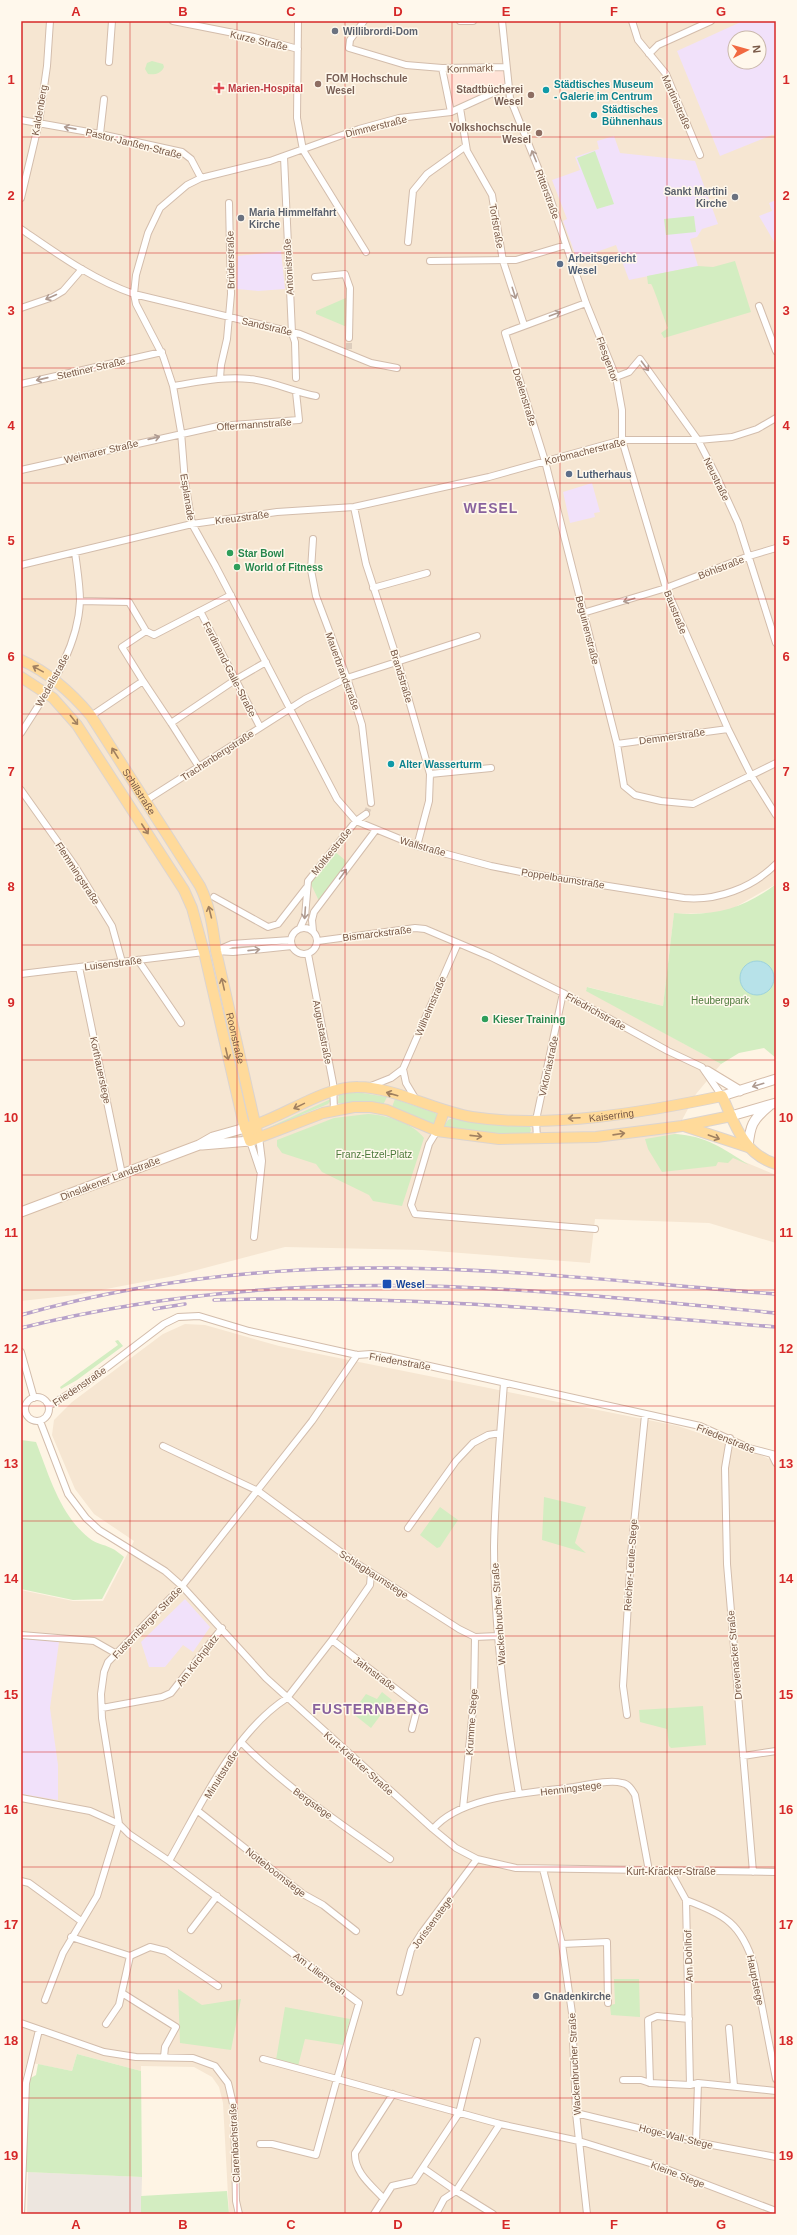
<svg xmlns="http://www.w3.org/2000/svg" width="797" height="2235" font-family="Helvetica,sans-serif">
	<rect width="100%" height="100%" fill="#fef4e4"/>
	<path fill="#f6e6d2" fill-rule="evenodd" d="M21,21H776V884L732,909L714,913L674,914L663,1006L588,987L586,990L721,1064L696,1094L675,1133L776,1175V1243L709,1223L595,1219L590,1263L422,1250L285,1247L174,1276L75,1295L21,1301ZM735,38H759V62H735Z
		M185,1324L205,1325L279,1346L678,1426L747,1449L776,1462V2214H229L223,2103L219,2087L212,2077L194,2067L141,2066V2071L77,2054L72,2071L27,2062L23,2076L21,2135V1590L73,1601H103L134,1541L94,1514L75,1489L52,1435L54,1420L72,1402L163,1334Z"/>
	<path fill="#ffe3d7" d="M506,67L508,86L451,112L442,68Z"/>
	<path fill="#ede6df" d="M28,2172L142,2177L141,2214H27Z"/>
	<path fill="#f1e1fa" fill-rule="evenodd" d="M743,21H776V135H772L720,156L677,51ZM735,38H759V62H735Z
		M614,136L620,153L695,161L718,224L702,229L697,237L690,239L698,266L629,280L616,245L577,259L563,221L567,219L552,180L580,170L575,157L599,149L597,141Z
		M776,200V245L759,216L772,211L769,203Z
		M281,251L285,289L258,291L237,289L238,256Z
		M592,483L600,512L594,513L595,517L570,523L563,492Z
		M185,1599L210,1627L193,1652L183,1645L165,1667H149L141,1642Z
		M21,1638L59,1642L50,1708L58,1765V1800L21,1794Z"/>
	<path fill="#d3edc1" d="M152,61L163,64L164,67C161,74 154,75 148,74L145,69L147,63Z
		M595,151L614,204L597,209L577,158Z
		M694,216L696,232L666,235L664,219Z
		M735,261L751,312L664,338L661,333L668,328C665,322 653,285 651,284H648L647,276L698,266L713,267Z
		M348,297L347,327L316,314V311Z
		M334,851L345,860L346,865L319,901L310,882Z
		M776,884V1058L764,1048L739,1053L721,1064L586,991L587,987L663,1006L674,913C713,917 745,908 776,884Z
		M356,1092L387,1097L383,1105L338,1103L339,1095Z
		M333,1098L328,1104L303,1114L284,1126L270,1127Z
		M395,1099L435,1113L439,1116L436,1125L392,1107Z
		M368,1114C386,1115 413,1123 424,1138L402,1206L373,1201L369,1195L322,1172L316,1164L282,1153L277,1146V1140L334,1118Z
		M453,1118L529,1124L531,1130L529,1135L494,1136L443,1128L448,1120Z
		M675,1134C707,1136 722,1148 749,1165L733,1158L728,1163L718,1162L716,1166L662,1172L648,1149L645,1139Z
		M118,1340L123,1346L77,1380L61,1389L60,1387L118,1345L115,1341Z
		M21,1440L36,1442C49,1475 60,1515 89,1538C96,1544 103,1544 111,1548C116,1550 120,1554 124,1557L102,1599L73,1600L21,1589Z
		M544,1497L586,1507L575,1543L586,1553L542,1540Z
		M440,1507L458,1520L440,1547L437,1548L420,1535Z
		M382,1692L392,1700L371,1728L352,1713L366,1694L377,1699Z
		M703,1706L706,1745L671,1748L669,1746L667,1729L640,1722L639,1710Z
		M614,1979H639L640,2017L611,2015L610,2005L615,2004Z
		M178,1989L202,2005L241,1999L231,2050L180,2043Z
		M285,2007L350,2019L343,2045L305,2039L298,2066L276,2060Z
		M77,2054L141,2071L142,2177L26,2172L29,2079L36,2075L38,2064L72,2071Z
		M227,2191L229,2214H141V2196Z"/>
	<path fill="#b7e2e9" stroke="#9cd2dc" d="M740 978a17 17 0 1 1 34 0a17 17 0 1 1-34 0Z"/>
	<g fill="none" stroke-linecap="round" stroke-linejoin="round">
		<path stroke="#ddcdbd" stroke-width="6" stroke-dasharray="6 3" stroke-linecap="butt" d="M349,349V338
			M366,814L371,803"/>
		<defs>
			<path id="minor" d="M173,21L254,37L298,49
				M298,21L297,118L303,150L366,252
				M364,21L350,40L349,48L406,65L442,68L506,67
				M460,21H473
				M502,21L510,98L549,195L586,303L616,377L622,410V440L666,588L728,729L751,775L776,815
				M632,21L638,40L666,74L700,155
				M649,54L658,45L711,21
				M109,62L112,21
				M442,68L451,112
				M508,86L451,112L399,118L359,129L270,161L201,178L187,185L160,208L148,233L136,275L134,294L136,304L163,356L173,386L181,432L185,482L192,524L215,565L337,799L356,821L417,846L491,866L526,873L684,898C717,901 752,888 776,864
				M460,108L467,151L492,195L503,261L524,325
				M21,120L100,134L182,152L191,159L201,178
				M100,134L104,99
				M284,157L292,333L295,342L296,378
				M21,198L39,122L47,66L50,21
				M21,229C56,253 93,280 134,294L300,334L371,363L397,368
				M408,242L413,191L427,174L466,146
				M430,261L516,260L566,245
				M315,277L345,274L350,288L349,338
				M586,303L505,333L545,461L617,744L624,786L635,795L661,801L693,804L776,763
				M759,306L776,351
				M21,308L53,297L63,291L82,269
				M616,377L629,372L640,359L698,440L716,475L738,523L776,643
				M220,378L221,365L227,339L231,294L229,203
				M21,384L162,352
				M173,386C198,382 224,376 250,379C272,381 294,392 316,396
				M21,470L218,426L299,420L296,392
				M354,507L366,564L398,662L430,774L429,801L417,846
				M313,539L311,570L316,596L347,678L362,725L371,803
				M21,565L192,524L277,512L354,507L489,477L622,440H698L732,437L757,429L776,418
				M373,588L427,573
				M80,601L129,602L146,631L154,635L231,595
				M200,611L260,727
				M583,613L666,588L749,556L776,548
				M143,681L171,723L235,680L266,662
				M91,716L143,681L122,647L146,631
				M171,723L199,767
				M21,733C46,693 78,651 80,601C80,585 77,568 75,552
				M617,744L728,729
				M430,774L491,768
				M21,790L75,866L112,926L122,962
				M145,801L305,699L347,678L477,636
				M214,897L268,927L278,924L306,888
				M291 941a13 13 0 1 1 26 0a13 13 0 1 1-26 0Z
				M300,928L305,917L308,881L356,821L366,814
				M313,931L312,920L314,912L375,831
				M318,941L415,928L425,929L491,957L563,993L668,1051L702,1067L722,1096
				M218,950L232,944L291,940
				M216,951L233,952L292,946
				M308,954L333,1083L334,1110
				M138,960L181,1023
				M79,967L122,1174
				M21,974L204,952
				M403,1069L406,1083L415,1098
				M371,1086L391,1078L403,1069L458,943
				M437,1131L429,1144L411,1205L415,1214L595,1229
				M537,1139L536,1120L563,993
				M250,1141L260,1171
				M254,1237L262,1161L259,1137
				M21,1352L34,1398
				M504,1383C500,1437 495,1492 494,1547C494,1630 505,1713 519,1794
				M25 1409a12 12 0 1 1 24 0a12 12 0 1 1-24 0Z
				M49,1406L85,1384L164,1324L178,1317L199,1316L249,1331L357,1355L371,1354L389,1357L700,1426L749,1448L776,1455
				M40,1421L68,1494L86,1518L99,1530L165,1571L182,1586L266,1678L433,1829L456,1848L477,1859L516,1868L776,1872
				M730,1438L725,1468L727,1564L753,1872
				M163,1446L258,1491L353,1561L459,1629L475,1637L498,1636
				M772,1455L776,1463
				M408,1528L456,1461L473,1443L488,1435L500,1433
				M21,1635L94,1641L115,1653
				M332,1640L418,1706L412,1729
				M102,1708L162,1697L171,1693L222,1628
				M627,1715L623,1686L631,1554L645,1415
				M241,1742C285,1787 339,1822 390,1859
				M743,1756L776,1751
				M21,1798L90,1811L119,1824L129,1834L169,1861L359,2003L337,2079L500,2124L579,2141L653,2164L776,2211
				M463,1808L474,1699L475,1637
				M198,1811L303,1894L323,1905L356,1931
				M433,1829C461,1795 532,1793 574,1787C586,1785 611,1779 622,1783C629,1784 632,1790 635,1795L649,1871
				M169,1861C200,1807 233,1733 287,1698L332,1640L370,1585L371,1573
				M543,1869L562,1944L572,2013L576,2113L587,2214
				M670,1871L686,1900C725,1915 741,1923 754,1965L776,2079
				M21,1881L29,1883L81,1921
				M686,1900L690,2085
				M191,1930L217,1896
				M71,1937L130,1956L150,1947L166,1951L218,1986
				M562,1944L607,1942L608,2003
				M400,1992L411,1950L421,1934L477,1859
				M122,1993L176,2027L165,2047L164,2057
				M45,2000L63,1953L97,1896L119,1824L102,1718L101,1694L104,1672L108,1662L182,1586L312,1421L357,1355
				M21,2023L104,2052L136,2057L193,2058L215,2066L228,2083L234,2108L236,2201L239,2214
				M106,2024L119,2005L130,1956
				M729,2028L734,2086
				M623,2080H641L650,2083L690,2085L698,2083L776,2091
				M650,2083L648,2020L657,2016L689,2019
				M576,2113L696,2142L776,2157
				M696,2142L698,2083
				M260,2144H272L316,2155L337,2079L263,2059
				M423,2168L456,2191L500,2124
				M383,2198C371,2185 354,2172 355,2153L393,2094
				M21,2214L26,2083L39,2030
				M374,2214L392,2186L414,2181L459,2113L477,2041
				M436,2214L444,2199L456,2191L493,2214"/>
			<path id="secondary" d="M707,1071L740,1091
				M722,1096L776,1079
				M731,1116L776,1103
				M202,1145L250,1141
				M748,1147C750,1126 752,1120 769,1106
				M21,1212L199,1145L213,1137L245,1128"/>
			<g id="primary">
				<path id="s1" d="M21,660C50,673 71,692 91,716L200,886C210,906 213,928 216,951L257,1132"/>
				<path d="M21,677L53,698L77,725L184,890L192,908L204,952L243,1121L250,1141L323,1113L354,1107H371L387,1110L437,1131L499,1139L596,1137L682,1126L731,1116"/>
				<path d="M684,1126L748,1147"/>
				<path id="s2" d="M245,1128C281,1119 323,1086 358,1087C394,1087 435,1111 472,1117C549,1129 646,1112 722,1096C735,1124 743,1154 776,1164"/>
				<path d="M437,1131L444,1111"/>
			</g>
		</defs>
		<use href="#minor" stroke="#d3bdac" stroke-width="8"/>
		<use href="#secondary" stroke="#d6bda9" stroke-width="11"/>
		<use href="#primary" stroke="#dcd4cf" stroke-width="12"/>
		<use href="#minor" stroke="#fff" stroke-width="6"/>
		<use href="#secondary" stroke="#fff" stroke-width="9"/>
		<use href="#primary" stroke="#ffda9a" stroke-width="10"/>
		<defs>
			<path id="rail" d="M214,1300C402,1294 589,1312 776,1327
				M154,1309L185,1304
				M21,1315C141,1281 267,1267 391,1268C520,1269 648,1284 776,1294
				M21,1328C152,1295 291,1283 426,1286C543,1289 660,1302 776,1313"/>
		</defs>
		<use href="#rail" stroke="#b7a1c9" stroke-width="3.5"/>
		<use href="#rail" stroke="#fff8ec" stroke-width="2" stroke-dasharray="6" stroke-linecap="butt"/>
	</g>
	<defs><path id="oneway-shaft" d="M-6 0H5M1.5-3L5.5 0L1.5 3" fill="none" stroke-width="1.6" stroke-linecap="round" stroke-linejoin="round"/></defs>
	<g stroke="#af9b91">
		<use href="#oneway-shaft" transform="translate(70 128) rotate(-169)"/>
		<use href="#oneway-shaft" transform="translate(534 156) rotate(-112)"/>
		<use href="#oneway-shaft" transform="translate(514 293) rotate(72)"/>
		<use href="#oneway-shaft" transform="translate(51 297) rotate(156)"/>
		<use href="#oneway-shaft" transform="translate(555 314) rotate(-20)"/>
		<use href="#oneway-shaft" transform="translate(645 366) rotate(53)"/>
		<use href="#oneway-shaft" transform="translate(42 379) rotate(167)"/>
		<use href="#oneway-shaft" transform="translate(154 438) rotate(-13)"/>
		<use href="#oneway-shaft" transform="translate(629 600) rotate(163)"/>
		<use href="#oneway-shaft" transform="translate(343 874) rotate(-54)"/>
		<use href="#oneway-shaft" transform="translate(305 913) rotate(94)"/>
		<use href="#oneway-shaft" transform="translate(254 950) rotate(-6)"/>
		<use href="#oneway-shaft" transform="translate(758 1085) rotate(163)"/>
	</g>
	<g stroke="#a18060">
		<use href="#oneway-shaft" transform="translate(38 669) rotate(-151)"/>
		<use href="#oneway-shaft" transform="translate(74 720) rotate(51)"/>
		<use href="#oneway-shaft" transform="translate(115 753) rotate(-122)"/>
		<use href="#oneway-shaft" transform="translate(145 829) rotate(57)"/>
		<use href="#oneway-shaft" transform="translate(210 912) rotate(-104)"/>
		<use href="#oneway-shaft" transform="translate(223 984) rotate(-103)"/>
		<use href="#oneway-shaft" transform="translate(227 1054) rotate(77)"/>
		<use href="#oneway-shaft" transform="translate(392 1094) rotate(-164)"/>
		<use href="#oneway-shaft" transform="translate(299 1106) rotate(154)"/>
		<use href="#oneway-shaft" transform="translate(574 1118) rotate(177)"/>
		<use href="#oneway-shaft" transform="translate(619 1134) rotate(-8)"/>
		<use href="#oneway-shaft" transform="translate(476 1136) rotate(6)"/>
		<use href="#oneway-shaft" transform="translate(714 1137) rotate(20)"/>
	</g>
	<path fill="none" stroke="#d62828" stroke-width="1" stroke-opacity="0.55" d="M130,21V2214M237,21V2214M345,21V2214M452,21V2214M560,21V2214M667,21V2214M21,137H776M21,253H776M21,368H776M21,483H776M21,599H776M21,714H776M21,829H776M21,945H776M21,1060H776M21,1175H776M21,1290H776M21,1406H776M21,1521H776M21,1636H776M21,1752H776M21,1867H776M21,1982H776M21,2098H776"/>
	<g fill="#6b7280" stroke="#fff8ec" stroke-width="1.5">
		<circle cx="335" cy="31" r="4"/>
		<circle cx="735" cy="197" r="4"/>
		<circle cx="241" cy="218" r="4"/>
		<circle cx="536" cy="1996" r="4"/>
	</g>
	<g fill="#8d6e63" stroke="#fff8ec" stroke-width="1.5">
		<circle cx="318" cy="84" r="4"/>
		<circle cx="531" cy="95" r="4"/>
		<circle cx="539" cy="133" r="4"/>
	</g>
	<path fill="#e0444e" stroke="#fff8ec" stroke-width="1.5" d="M217 82h4v4h4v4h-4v4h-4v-4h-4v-4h4z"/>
	<g fill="#0f9aa8" stroke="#fff8ec" stroke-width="1.5">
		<circle cx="546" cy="90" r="4"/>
		<circle cx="594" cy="115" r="4"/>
		<circle cx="391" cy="764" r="4"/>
	</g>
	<g fill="#5c6f8a" stroke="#fff8ec" stroke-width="1.5">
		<circle cx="560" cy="264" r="4"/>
		<circle cx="569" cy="474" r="4"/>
	</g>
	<g fill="#2e9e5b" stroke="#fff8ec" stroke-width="1.5">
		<circle cx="230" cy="553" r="4"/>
		<circle cx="237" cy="567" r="4"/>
		<circle cx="485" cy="1019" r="4"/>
	</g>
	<rect fill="#1a4fb4" stroke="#fff8ec" stroke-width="1.5" x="382" y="1279" width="10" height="10" rx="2"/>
	<g text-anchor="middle" stroke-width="3" stroke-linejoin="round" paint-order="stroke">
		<g font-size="10" font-weight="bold" fill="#5b616d" stroke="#fff8ec" text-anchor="start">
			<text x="343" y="35">Willibrordi-Dom</text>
			<text x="727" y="195" text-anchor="end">Sankt Martini<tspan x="727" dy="12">Kirche</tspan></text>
			<text x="249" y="216">Maria Himmelfahrt<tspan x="249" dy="12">Kirche</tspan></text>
			<text x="544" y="2000">Gnadenkirche</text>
		</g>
		<g font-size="10" fill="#795947" stroke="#fff8ec">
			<text transform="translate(259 40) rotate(13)" y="4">Kurze Straße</text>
			<text transform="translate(470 68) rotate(-2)" y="4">Kornmarkt</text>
			<text transform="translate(677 102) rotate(66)" y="4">Martinistraße</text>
			<text transform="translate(39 110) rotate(-80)" y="4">Kaldenberg</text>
			<text transform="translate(376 126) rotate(-14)" y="4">Dimmerstraße</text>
			<text transform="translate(134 143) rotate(14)" y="4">Pastor-Janßen-Straße</text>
			<text transform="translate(548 194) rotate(70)" y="4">Ritterstraße</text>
			<text transform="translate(497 226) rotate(80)" y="4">Torfstraße</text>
			<text transform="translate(230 260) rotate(-91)" y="4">Brüderstraße</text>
			<text transform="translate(288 267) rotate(-93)" y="4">Antonistraße</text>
			<text transform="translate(267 326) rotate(13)" y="4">Sandstraße</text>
			<text transform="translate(608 359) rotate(70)" y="4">Flesgentor</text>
			<text transform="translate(91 368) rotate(-13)" y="4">Stettiner Straße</text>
			<text transform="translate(525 397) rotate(73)" y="4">Doelenstraße</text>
			<text transform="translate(254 424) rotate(-4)" y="4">Offermannstraße</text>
			<text transform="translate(101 451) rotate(-13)" y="4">Weimarer Straße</text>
			<text transform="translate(585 451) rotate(-14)" y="4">Korbmacherstraße</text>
			<text transform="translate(717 479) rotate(64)" y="4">Neustraße</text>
			<text transform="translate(188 497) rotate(81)" y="4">Esplanade</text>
			<text transform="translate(242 517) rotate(-7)" y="4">Kreuzstraße</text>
			<text transform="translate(721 567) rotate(-21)" y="4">Böhlstraße</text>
			<text transform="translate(676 612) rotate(68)" y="4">Baustraße</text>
			<text transform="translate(588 630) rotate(76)" y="4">Beguinenstraße</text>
			<text transform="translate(230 669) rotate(63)" y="4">Ferdinand-Galle-Straße</text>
			<text transform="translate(343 671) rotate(70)" y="4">Mauerbrandstraße</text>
			<text transform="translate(402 676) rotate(73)" y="4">Brandstraße</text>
			<text transform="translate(52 680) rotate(-61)" y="4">Wedellstraße</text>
			<text transform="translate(672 736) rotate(-8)" y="4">Demmerstraße</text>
			<text transform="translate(217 755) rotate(-33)" y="4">Trachenbergstraße</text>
			<text dy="4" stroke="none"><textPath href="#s1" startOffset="180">Schillstraße</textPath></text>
			<text transform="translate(423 846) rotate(16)" y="4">Wallstraße</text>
			<text transform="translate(331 851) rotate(-51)" y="4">Moltkestraße</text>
			<text transform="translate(78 873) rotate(57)" y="4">Flemmingstraße</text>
			<text transform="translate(563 878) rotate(9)" y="4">Poppelbaumstraße</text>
			<text transform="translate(377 933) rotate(-7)" y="4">Bismarckstraße</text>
			<text transform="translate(113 963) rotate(-7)" y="4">Luisenstraße</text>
			<text transform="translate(430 1006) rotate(-67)" y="4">Wilhelmstraße</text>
			<text transform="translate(596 1011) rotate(29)" y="4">Friedrichstraße</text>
			<text transform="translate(323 1032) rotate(79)" y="4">Augustastraße</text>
			<text dy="4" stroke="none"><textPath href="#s1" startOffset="449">Roonstraße</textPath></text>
			<text transform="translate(548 1066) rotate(-78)" y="4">Viktoriastraße</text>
			<text transform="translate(101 1070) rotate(78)" y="4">Korthauerstege</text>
			<text dy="4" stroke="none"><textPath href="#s2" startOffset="379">Kaiserring</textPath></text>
			<text transform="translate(110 1178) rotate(-21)" y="4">Dinslakener Landstraße</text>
			<text transform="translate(400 1361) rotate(10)" y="4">Friedenstraße</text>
			<text transform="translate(79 1386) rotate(-34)" y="4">Friedenstraße</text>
			<text transform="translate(726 1438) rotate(22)" y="4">Friedenstraße</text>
			<text transform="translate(630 1565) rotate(-86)" y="4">Reicher-Leute-Stege</text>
			<text transform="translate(374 1574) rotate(33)" y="4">Schlagbaumstege</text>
			<text transform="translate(498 1614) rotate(-94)" y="4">Wackenbrucher Straße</text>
			<text transform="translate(147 1622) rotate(-46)" y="4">Fusternberger Straße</text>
			<text transform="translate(734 1655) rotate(-95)" y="4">Drevenacker Straße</text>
			<text transform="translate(197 1660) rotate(-52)" y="4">Am Kirchplatz</text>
			<text transform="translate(375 1673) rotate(37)" y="4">Jahnstraße</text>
			<text transform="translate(471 1722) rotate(-86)" y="4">Krumme Stege</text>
			<text transform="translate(359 1763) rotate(42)" y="4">Kurt-Kräcker-Straße</text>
			<text transform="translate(221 1774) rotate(-58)" y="4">Minuitstraße</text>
			<text transform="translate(571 1788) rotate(-7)" y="4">Henningstege</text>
			<text transform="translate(313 1803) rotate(36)" y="4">Bergstege</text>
			<text x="671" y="1875">Kurt-Kräcker-Straße</text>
			<text transform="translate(276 1872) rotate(38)" y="4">Notteboomstege</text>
			<text transform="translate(432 1922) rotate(-54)" y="4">Jorissenstege</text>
			<text transform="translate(688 1956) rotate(-92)" y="4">Am Dohlhof</text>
			<text transform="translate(320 1973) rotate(37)" y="4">Am Lilienveen</text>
			<text transform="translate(756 1980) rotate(78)" y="4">Hauptstege</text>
			<text transform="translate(574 2064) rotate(-93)" y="4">Wackenbrucher Straße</text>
			<text transform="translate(676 2136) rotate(14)" y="4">Hoge-Wall-Stege</text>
			<text transform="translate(234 2143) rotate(-93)" y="4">Clarenbachstraße</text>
			<text transform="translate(678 2174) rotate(21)" y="4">Kleine Stege</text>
		</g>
		<g font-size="10" font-weight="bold" fill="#785e54" stroke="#fff8ec" text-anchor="end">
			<text x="326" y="82" text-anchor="start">FOM Hochschule<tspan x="326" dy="12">Wesel</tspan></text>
			<text x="523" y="93">Stadtbücherei<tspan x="523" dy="12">Wesel</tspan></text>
			<text x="531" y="131">Volkshochschule<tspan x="531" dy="12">Wesel</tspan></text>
		</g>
		<g font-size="10" font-weight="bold" fill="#0d838f" stroke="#fff8ec" text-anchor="start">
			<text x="554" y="88">Städtisches Museum<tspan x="554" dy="12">- Galerie im Centrum</tspan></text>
			<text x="602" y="113">Städtisches<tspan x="602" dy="12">Bühnenhaus</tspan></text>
			<text x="399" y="768">Alter Wasserturm</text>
		</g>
		<g font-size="10" font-weight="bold" fill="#be3a42" stroke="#fff8ec" text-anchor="start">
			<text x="228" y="92">Marien-Hospital</text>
		</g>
		<g font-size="10" font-weight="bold" fill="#4e5e75" stroke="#fff8ec" text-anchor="start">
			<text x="568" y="262">Arbeitsgericht<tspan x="568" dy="12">Wesel</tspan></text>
			<text x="577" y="478">Lutherhaus</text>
		</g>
		<g font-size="10" font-weight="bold" fill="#27864d" stroke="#fff8ec" text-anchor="start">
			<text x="238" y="557">Star Bowl</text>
			<text x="245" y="571">World of Fitness</text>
			<text x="493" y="1023">Kieser Training</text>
		</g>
		<g font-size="10" fill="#4d7a3c" stroke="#fff8ec">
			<text x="720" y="1004">Heubergpark</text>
			<text x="374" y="1158">Franz-Etzel-Platz</text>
		</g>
		<g font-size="10" font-weight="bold" fill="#164399" stroke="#fff8ec" text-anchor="start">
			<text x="396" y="1288">Wesel</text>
		</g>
		<g font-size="14" font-weight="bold" letter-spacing="1" fill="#89629d" stroke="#fff8ec">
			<text x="491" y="513">WESEL</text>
			<text x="371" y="1714">FUSTERNBERG</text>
		</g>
	</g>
	<rect width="797" height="2235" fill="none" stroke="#fff8ec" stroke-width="44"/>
	<g transform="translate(747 50) rotate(84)"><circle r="19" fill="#fff8ec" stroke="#c9b8aa"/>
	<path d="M0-3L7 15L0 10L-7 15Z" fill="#f16941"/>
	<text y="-6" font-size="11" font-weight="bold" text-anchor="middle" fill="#795947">N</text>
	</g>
	<rect x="22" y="22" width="753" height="2191" fill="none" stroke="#d62828" stroke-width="1.5"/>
	<g font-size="13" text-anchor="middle" font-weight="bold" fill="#d62828">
		<text x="76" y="16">A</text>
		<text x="183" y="16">B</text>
		<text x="291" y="16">C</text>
		<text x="398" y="16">D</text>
		<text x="506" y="16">E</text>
		<text x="614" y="16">F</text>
		<text x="721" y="16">G</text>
		<text x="11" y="84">1</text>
		<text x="786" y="84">1</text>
		<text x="11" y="200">2</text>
		<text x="786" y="200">2</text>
		<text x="11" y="315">3</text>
		<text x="786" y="315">3</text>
		<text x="11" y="430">4</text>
		<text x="786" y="430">4</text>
		<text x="11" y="545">5</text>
		<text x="786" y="545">5</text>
		<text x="11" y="661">6</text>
		<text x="786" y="661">6</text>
		<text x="11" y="776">7</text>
		<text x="786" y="776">7</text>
		<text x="11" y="891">8</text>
		<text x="786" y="891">8</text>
		<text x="11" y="1007">9</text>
		<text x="786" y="1007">9</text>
		<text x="11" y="1122">10</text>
		<text x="786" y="1122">10</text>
		<text x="11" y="1237">11</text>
		<text x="786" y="1237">11</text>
		<text x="11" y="1353">12</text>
		<text x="786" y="1353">12</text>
		<text x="11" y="1468">13</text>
		<text x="786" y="1468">13</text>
		<text x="11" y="1583">14</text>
		<text x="786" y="1583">14</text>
		<text x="11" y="1699">15</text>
		<text x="786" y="1699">15</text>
		<text x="11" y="1814">16</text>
		<text x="786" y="1814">16</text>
		<text x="11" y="1929">17</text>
		<text x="786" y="1929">17</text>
		<text x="11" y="2045">18</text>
		<text x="786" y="2045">18</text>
		<text x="11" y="2160">19</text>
		<text x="786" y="2160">19</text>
		<text x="76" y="2229">A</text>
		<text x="183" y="2229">B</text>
		<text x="291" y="2229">C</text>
		<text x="398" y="2229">D</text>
		<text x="506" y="2229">E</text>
		<text x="614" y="2229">F</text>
		<text x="721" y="2229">G</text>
	</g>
</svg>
